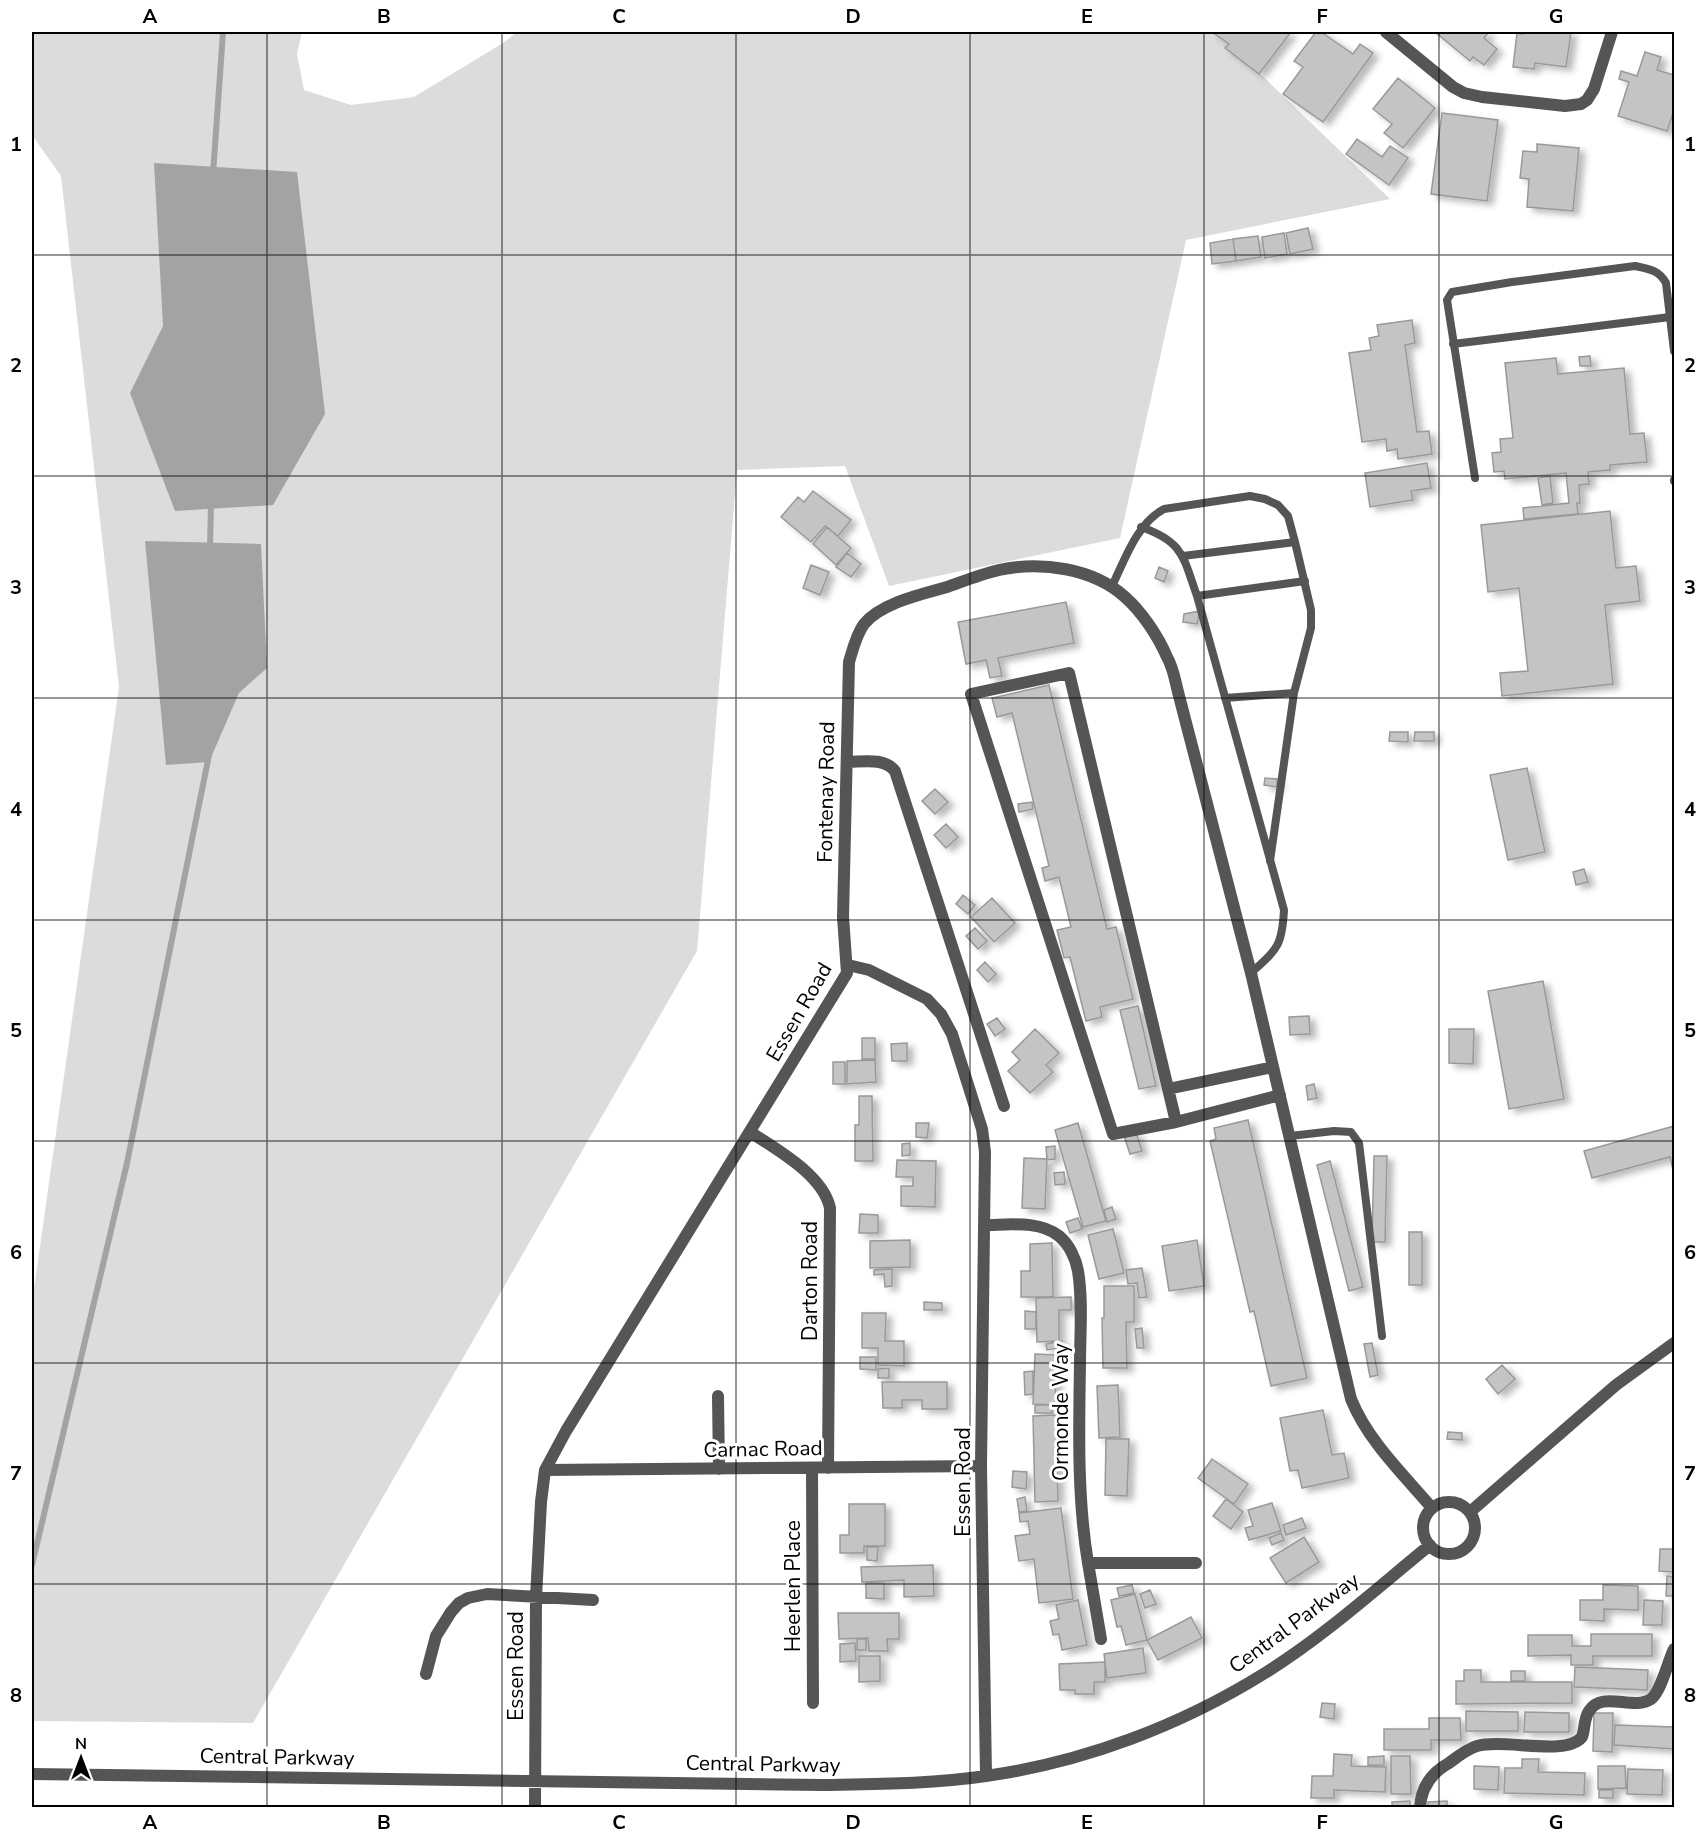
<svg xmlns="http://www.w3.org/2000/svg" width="1706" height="1839" font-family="'Nunito Sans',sans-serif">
	<defs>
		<filter id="shadow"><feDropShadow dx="6" dy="4" stdDeviation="3" flood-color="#0004"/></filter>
	</defs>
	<rect width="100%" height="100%" fill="#fff"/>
	<path fill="#dcdcdc" d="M32,32H302L297,54L304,90L351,105L414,97L503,43L517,32H1217L1390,199L1186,240L1120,538L889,586L845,466L737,470L697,951L253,1723L32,1721V1303L119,687L61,176L32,135Z"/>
	<path fill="#a3a3a3" d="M154,163L297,172L325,414L273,505L175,511L130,393L163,326Z
		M145,541L261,544L267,668L239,693L209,762L166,765Z"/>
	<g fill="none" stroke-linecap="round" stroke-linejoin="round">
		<path stroke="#a3a3a3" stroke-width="6" d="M213,174L223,32
			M210,549L211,503
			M32,1565L127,1163L209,755"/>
	</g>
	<path fill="#c4c4c4" stroke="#999" stroke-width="1.5" filter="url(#shadow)" d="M1212,32H1291L1259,74L1225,48L1229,44Z
		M1316,32H1321L1353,54L1360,44L1373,53L1323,122L1283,94L1303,67L1294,61Z
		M1435,32H1489L1484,38L1497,49L1484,65L1473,57L1470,61Z
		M1522,32H1571L1566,67L1535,63L1534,69L1513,67L1517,33L1522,34Z
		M1645,52L1661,57L1657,70L1674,75V110L1667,131L1618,116L1629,82L1619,79L1621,71L1637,76Z
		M1398,78L1435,108L1403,148L1384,133L1392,124L1373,109Z
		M1442,113L1498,120L1487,201L1431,194Z
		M1357,139L1382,157L1390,146L1408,158L1389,185L1346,154Z
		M1537,144L1579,148L1573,211L1527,207L1529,179L1520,178L1523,151L1537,152Z
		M1308,228L1313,249L1290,254L1286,233Z
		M1284,233L1287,254L1265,258L1262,237Z
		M1258,236L1261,257L1236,261L1233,239Z
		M1233,239L1236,261L1212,264L1210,243Z
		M1412,320L1415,343L1405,345L1417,432L1429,431L1432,454L1398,459L1397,449L1387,451L1386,439L1362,442L1349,353L1371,350L1369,338L1379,336L1377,325Z
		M1590,356L1591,366H1580L1579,357Z
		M1556,358L1558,374L1624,368L1630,434L1644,433L1647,462L1610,465V470L1588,472L1589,484L1579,485L1580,503H1577L1578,514L1524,519L1523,508L1569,503L1566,473L1505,479L1504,471L1494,472L1492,453L1501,452L1500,439L1513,438L1505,363Z
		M1427,463L1431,488L1411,491L1413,500L1370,507L1365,473Z
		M1550,476L1553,503L1542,505L1538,478Z
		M813,491L851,520L838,536L825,526L811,542L781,517L798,497L804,502Z
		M1610,511L1616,568L1636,566L1640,601L1605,605L1613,684L1502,696L1500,673L1528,671L1519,588L1488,592L1481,525Z
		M827,527L851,548L836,565L813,544Z
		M847,553L861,564L851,577L836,567Z
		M811,565L829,572L820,595L803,588Z
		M1159,567L1168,571L1164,582L1155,578Z
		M1066,602L1074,643L998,658L1002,676L990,678L986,660L966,664L958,622Z
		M1200,611L1197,624L1183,622L1184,614Z
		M1049,685L1107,929L1116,927L1133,999L1100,1007L1102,1017L1086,1021L1070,957L1064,958L1057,930L1071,927L1059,877L1045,881L1042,868L1049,866L1012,713L997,717L992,698Z
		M1390,732H1408V742L1389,741Z
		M1415,732H1434V741H1414Z
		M1527,768L1545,852L1508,860L1490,775Z
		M1265,778L1277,779V787L1264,785Z
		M935,789L948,802L935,814L922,801Z
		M1032,802L1033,809L1019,812L1018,804Z
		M946,824L958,837L946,848L934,835Z
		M1584,869L1588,882L1576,885L1573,872Z
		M963,895L975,905L968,914L956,904Z
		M992,898L1015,923L994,942L971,917Z
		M975,928L987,941L978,949L966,936Z
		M985,962L996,974L988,982L977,970Z
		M1543,981L1564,1099L1509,1109L1488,991Z
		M1138,1006L1156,1086L1139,1089L1120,1010Z
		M1309,1016L1310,1034L1290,1035L1289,1017Z
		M997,1018L1005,1029L995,1036L987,1024Z
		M1035,1029L1059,1053L1046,1065L1053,1072L1030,1093L1008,1071L1020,1060L1012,1052Z
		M1449,1029H1474L1473,1064L1449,1063Z
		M862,1038H875V1059H862Z
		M907,1043V1061H892L891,1044Z
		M875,1060L876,1082L847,1084V1061Z
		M833,1062H845V1084H833Z
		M1314,1084L1317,1098L1308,1100L1306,1086Z
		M859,1096H872L873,1161H855V1125H859Z
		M1248,1120L1307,1378L1271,1386L1254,1311L1250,1312L1210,1141L1216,1139L1214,1128Z
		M916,1123H929L927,1138L916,1137Z
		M1078,1123L1106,1221L1083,1227L1055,1130Z
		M1674,1126V1174L1670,1157L1592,1178L1584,1151Z
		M1136,1132L1142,1151L1130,1154L1124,1136Z
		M910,1143V1155L902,1156V1144Z
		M1055,1146V1159L1047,1160L1046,1147Z
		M1374,1156H1387L1385,1242H1372Z
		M1024,1158L1047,1159L1045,1209L1022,1208Z
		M897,1160L936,1161L935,1207L901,1206V1186H913V1177H896Z
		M1330,1161L1363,1287L1349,1291L1317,1165Z
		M1064,1172L1065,1184L1055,1185L1054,1173Z
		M1112,1207L1116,1219L1107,1222L1104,1210Z
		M860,1214L878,1215V1233H859Z
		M1078,1218L1082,1229L1070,1233L1066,1222Z
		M1113,1229L1124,1273L1099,1279L1088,1235Z
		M1409,1232H1422V1285H1409Z
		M910,1240V1267L870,1268V1241Z
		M1197,1240L1204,1286L1169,1291L1162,1246Z
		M1052,1243L1053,1297H1021V1271H1030V1244Z
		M1142,1268L1147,1297L1139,1298L1137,1283L1128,1284L1126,1270Z
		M892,1269V1286L885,1287L884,1274L874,1275V1270Z
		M1104,1286H1134V1322H1126L1127,1368H1103L1102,1318H1104Z
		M1071,1297V1310H1059V1341L1037,1342L1036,1298Z
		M924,1302L942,1303V1310H924Z
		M1025,1311L1036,1312V1329H1025Z
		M862,1313H886L885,1341H904V1366L878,1365V1348H862Z
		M1142,1328L1144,1348H1137L1135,1329Z
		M1062,1341L1064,1347L1047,1350L1046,1344Z
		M1372,1343L1378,1375L1370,1377L1364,1344Z
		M1035,1354L1057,1355L1055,1405L1033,1404Z
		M860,1357H876V1370L860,1369Z
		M1502,1365L1515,1379L1498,1394L1486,1379Z
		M889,1368V1378H878V1369Z
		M1033,1371V1394L1025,1395L1024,1372Z
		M882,1382H947V1409H922V1400H902V1408H883Z
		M1118,1385L1120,1437L1099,1438L1097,1386Z
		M1035,1405H1052V1413H1035Z
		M1323,1410L1332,1455L1344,1453L1349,1478L1302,1488L1298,1470L1290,1471L1280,1418Z
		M1056,1415L1058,1501L1035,1502L1033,1416Z
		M1448,1432L1462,1433V1440L1447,1439Z
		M1106,1439H1129L1127,1496L1105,1495Z
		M1212,1459L1248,1484L1234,1504L1198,1478Z
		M1013,1471L1027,1472L1026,1489L1012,1487Z
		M1025,1497L1027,1511L1019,1512L1017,1499Z
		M1226,1499L1243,1512L1231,1529L1213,1516Z
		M1272,1503L1281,1531L1249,1540L1245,1528L1253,1526L1248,1510Z
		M849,1504H885V1546H864V1553H840V1535H849Z
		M1061,1508L1073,1599L1039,1603L1034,1559L1019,1561L1015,1536L1030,1534L1028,1521L1020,1522L1019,1513Z
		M1302,1518L1306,1528L1286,1535L1283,1525Z
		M1281,1533L1284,1540L1272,1545L1269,1538Z
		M1304,1537L1319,1562L1286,1583L1270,1558Z
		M867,1547H878L877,1561L867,1560Z
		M1660,1549H1674V1572L1659,1571Z
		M933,1565L934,1596L904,1597V1580L862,1582L861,1567Z
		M1667,1576L1674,1577V1596H1666Z
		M866,1583H884V1599L866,1598Z
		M1132,1585L1134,1593L1119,1596L1117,1588Z
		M1603,1585L1638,1586V1610L1604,1609V1621L1580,1620V1600H1603Z
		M1150,1590L1156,1604L1145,1608L1140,1594Z
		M1135,1594L1147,1640L1126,1645L1121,1626L1117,1627L1111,1600Z
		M1078,1600L1087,1645L1062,1650L1059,1634L1053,1635L1050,1621L1059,1619L1056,1605Z
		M1644,1600L1663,1601L1662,1625H1643Z
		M838,1613H899V1639H887L888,1651H869L868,1638L839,1639Z
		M1191,1617L1202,1638L1158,1660L1147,1640Z
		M1591,1634H1652V1656H1593V1665H1571V1655L1528,1656V1635H1572V1646H1591Z
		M857,1639H866V1650H857Z
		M855,1643L856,1661L840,1662V1644Z
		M1143,1648L1146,1673L1107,1678L1104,1654Z
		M859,1656H880V1681L859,1682Z
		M1105,1662V1682H1094V1694H1075V1690H1060L1059,1664Z
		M1575,1667L1648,1670L1647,1690L1574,1687Z
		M1464,1670H1481V1682H1572V1703L1456,1704V1681H1464Z
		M1511,1671H1525V1681H1511Z
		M1322,1703L1335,1704L1334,1719L1320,1717Z
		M1466,1711L1518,1712V1731H1466Z
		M1525,1712L1569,1713V1732H1524Z
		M1594,1713H1613L1612,1752L1593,1751Z
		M1429,1718H1460L1461,1740H1431V1750H1384V1729H1429Z
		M1615,1725L1674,1727V1749L1614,1745Z
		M1334,1754L1352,1755L1351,1766L1386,1767L1385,1792L1334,1790V1798H1311L1312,1776H1333Z
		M1384,1756V1765H1368V1757Z
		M1391,1756H1410L1411,1794H1391Z
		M1522,1759H1539L1538,1772L1585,1773L1584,1795L1504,1793L1505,1768H1522Z
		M1474,1766L1499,1767L1498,1790L1474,1789Z
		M1598,1766H1625L1626,1788L1598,1789Z
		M1628,1769L1663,1770L1662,1795L1627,1794Z
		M1599,1790H1613V1798H1599Z
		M1410,1801V1808H1392V1802Z
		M1447,1801V1808H1428V1802Z"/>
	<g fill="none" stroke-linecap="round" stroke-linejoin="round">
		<path stroke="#555" stroke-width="8" d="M1453,344L1670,317
			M1475,478L1447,300L1452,292L1512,282L1635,266C1649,269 1659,270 1666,283L1674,351
			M1674,480V481
			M1141,527C1184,542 1183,557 1197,596L1284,910C1282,947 1277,949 1251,973
			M1183,556L1295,542
			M1111,588C1125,560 1136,524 1164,509L1250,496L1265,499L1278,505L1288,516L1295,542L1311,610V628L1294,693L1270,861
			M1197,596L1305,581
			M1225,698L1294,693
			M1290,1136L1334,1131L1351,1132L1359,1143L1382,1336"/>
		<path stroke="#555" stroke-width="12" d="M1386,32L1453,87L1464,93L1482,97L1565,106L1581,104L1587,100L1594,89L1612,32
			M847,762C862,762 884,757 895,771L1004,1106
			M848,965L869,970L927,999L941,1014L952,1034L982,1129L985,1152L981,1466L986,1776
			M1168,1089L1273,1067
			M1176,1122L1069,673L971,694L1113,1134L1176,1122L1280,1095
			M750,1132C776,1149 823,1175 830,1208L828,1468
			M984,1225C1008,1225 1039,1220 1059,1236C1069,1244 1076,1259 1078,1271C1083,1301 1080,1333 1080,1363C1079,1429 1077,1496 1088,1563H1196
			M718,1396L719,1469
			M812,1469L813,1703
			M545,1470L981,1466
			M1423 1528a26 26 0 1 1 52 0a26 26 0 1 1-52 0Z
			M1470,1512L1616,1385L1674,1343
			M1088,1563L1101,1639
			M426,1674L436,1636L451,1612L459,1603L468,1598L487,1594L593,1600
			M32,1774L822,1785C877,1784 932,1784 986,1776C1084,1762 1180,1726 1265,1673C1323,1637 1376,1589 1430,1545
			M535,1808L536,1598L541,1502L545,1470L566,1431L847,973L843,917L849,662C853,649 856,635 864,624C881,603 922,594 947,587C964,581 982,574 999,570C1041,561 1093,568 1125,597C1142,612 1158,636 1167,657C1173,667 1175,680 1178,692L1251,973L1351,1399C1368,1441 1403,1474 1432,1508
			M1420,1808C1421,1787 1431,1773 1449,1763C1457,1757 1467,1749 1477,1746C1503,1738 1566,1757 1582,1737C1585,1729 1584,1718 1589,1711C1602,1690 1633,1711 1651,1699C1661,1692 1668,1661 1674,1649"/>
	</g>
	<path fill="none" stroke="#000" stroke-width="1.5" stroke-opacity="0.55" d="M267,32V1808M502,32V1808M736,32V1808M970,32V1808M1204,32V1808M1439,32V1808M32,255H1674M32,476H1674M32,698H1674M32,920H1674M32,1141H1674M32,1363H1674M32,1584H1674"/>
	<g text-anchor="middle" stroke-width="6" stroke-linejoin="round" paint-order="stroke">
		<g font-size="21" fill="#000" stroke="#fff">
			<text transform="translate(826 792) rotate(-89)" y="7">Fontenay Road</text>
			<text transform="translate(799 1012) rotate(-60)" y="7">Essen Road</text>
			<text transform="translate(810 1281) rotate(-90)" y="7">Darton Road</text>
			<text transform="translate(1061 1412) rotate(-90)" y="7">Ormonde Way</text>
			<text transform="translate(763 1449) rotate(-1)" y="7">Carnac Road</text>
			<text transform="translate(963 1482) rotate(-90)" y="7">Essen Road</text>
			<text transform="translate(793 1586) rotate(-90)" y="7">Heerlen Place</text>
			<text transform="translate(1294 1623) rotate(-36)" y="7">Central Parkway</text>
			<text transform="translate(516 1666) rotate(-90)" y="7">Essen Road</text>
			<text transform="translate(277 1757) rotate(1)" y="7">Central Parkway</text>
			<text transform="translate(763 1764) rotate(1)" y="7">Central Parkway</text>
		</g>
	</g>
	<rect width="1706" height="1839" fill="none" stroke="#ffffff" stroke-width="66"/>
	<g transform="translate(81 1758)" stroke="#ffffff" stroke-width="4.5" paint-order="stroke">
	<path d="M0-4.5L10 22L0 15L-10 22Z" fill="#000000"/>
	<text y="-9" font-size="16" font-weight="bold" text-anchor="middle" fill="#000000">N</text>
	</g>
	<rect x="33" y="33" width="1640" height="1773" fill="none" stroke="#000" stroke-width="2"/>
	<g font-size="20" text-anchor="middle" font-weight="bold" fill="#000">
		<text x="150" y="23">A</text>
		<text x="384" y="23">B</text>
		<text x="619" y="23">C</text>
		<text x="853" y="23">D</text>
		<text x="1087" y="23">E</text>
		<text x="1322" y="23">F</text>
		<text x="1556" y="23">G</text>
		<text x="16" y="151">1</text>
		<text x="1690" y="151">1</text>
		<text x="16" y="372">2</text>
		<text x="1690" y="372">2</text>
		<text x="16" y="594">3</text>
		<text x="1690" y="594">3</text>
		<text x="16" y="816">4</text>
		<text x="1690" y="816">4</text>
		<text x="16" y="1037">5</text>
		<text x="1690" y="1037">5</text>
		<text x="16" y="1259">6</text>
		<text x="1690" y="1259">6</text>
		<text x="16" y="1480">7</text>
		<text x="1690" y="1480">7</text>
		<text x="16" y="1702">8</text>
		<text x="1690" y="1702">8</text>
		<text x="150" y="1829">A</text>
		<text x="384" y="1829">B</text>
		<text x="619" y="1829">C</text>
		<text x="853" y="1829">D</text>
		<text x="1087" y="1829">E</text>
		<text x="1322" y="1829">F</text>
		<text x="1556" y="1829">G</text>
	</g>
</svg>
